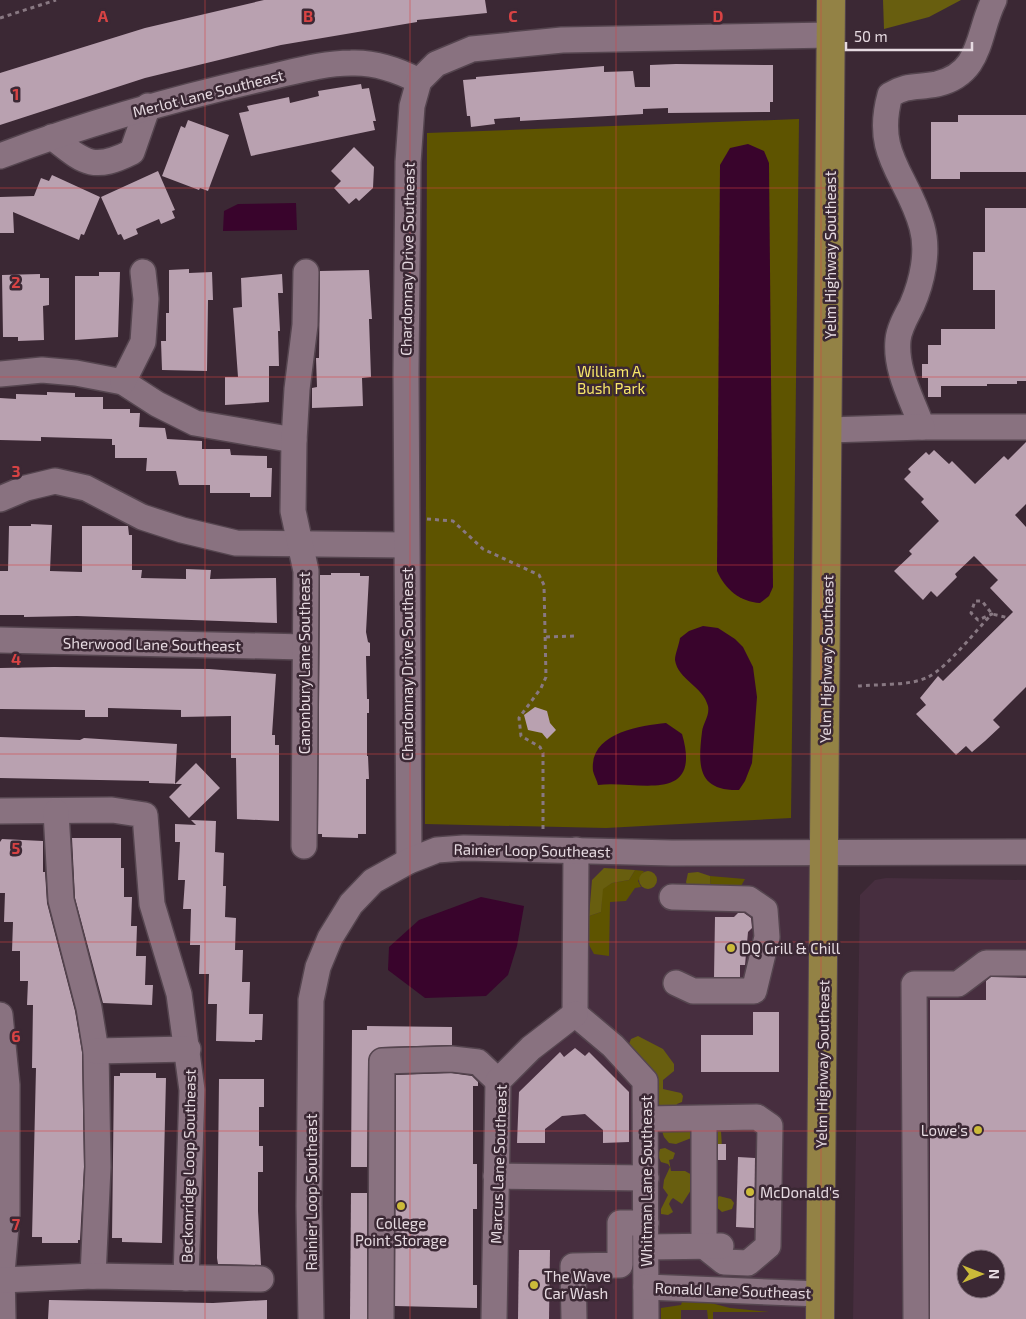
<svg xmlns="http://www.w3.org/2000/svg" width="1026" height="1319" viewBox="0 0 1026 1319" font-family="'Exo 2',sans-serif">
	<rect width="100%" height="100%" fill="#3b2834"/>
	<g fill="#472e3f" fill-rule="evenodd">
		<polygon points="576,850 824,851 820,1319 494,1319 498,1081 575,1014"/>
		<path d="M886 878 1026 880V1319H853L860 895 875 880ZM966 1259H996V1289H966Z"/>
	</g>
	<g fill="#5e5400">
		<polygon points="799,119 791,818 606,828 425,824 427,133"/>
		<polygon points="635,870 644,871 638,881 641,887 635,888 626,901 610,902 609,956 594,954 589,945 589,916 601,912 602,889 612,883 629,880"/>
		<polygon points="710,876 745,879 741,886 744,890 711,895"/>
		<polygon points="682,1302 707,1302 730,1308 769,1312 713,1312 713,1319 708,1319 707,1310 681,1310 681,1319 661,1319 661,1308 681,1305"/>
	</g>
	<g fill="#685e0f">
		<polygon points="883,0 961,0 929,17 884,29"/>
		<polygon points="604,868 635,870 629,880 612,883 603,889 601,912 589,916 592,880"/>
		<circle cx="648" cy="880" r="9"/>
		<polygon points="698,872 710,876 711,895 689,892 686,882 688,873"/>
		<polygon points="638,1036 663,1049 674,1064 674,1071 663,1080 663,1089 681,1093 683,1096 682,1102 677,1104 673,1115 714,1125 721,1131 722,1148 717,1152 705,1152 694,1137 676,1144 669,1143 664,1137 660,1125 659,1103 627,1049 631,1039"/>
		<polygon points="665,1148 675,1153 673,1159 669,1160 671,1171 685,1171 694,1176 691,1190 682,1204 673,1198 671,1200 669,1204 673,1212 668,1215 661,1214 661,1209 668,1195 663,1188 664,1180 670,1167 668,1164 661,1162 658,1156 660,1149"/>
		<polygon points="719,1196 731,1199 734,1203 732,1209 722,1212 713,1204"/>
	</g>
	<g fill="#39042c">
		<path d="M748 144 764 151 769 163 773 587 769 596 760 603C740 602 725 589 717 571L720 165 730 148Z"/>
		<polygon points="296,203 297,230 223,231 224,211 238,204"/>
		<path d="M703 626 718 628 735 639 743 647 753 667 757 697 752 763 745 781 739 790C697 791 698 765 702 732 703 723 710 716 708 706 703 686 678 680 675 660 675 654 679 645 680 638L689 631Z"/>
		<path d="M666 723 682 734C703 806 637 780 598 785 597 780 594 776 593 771 589 733 639 726 666 723Z"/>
		<polygon points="481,897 524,906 517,946 508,975 486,996 425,998 388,970 389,947 419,920"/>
	</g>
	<g fill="#b9a1b0" fill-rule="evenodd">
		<polygon points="264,0 485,0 487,13 417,20 417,22 281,45 145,78 0,125 0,73 145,28"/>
		<polygon points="676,64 773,65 773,102 770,102 770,112 668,113 668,108 643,109 643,114 520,121 520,117 494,119 495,124 471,127 470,116 467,116 463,80 476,79 476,77 604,66 604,72 633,71 635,87 650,87 650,65"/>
		<polygon points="361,84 362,89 369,88 376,121 373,121 375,130 251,156 239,113 249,111 247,106 289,97 290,103 319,96 318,91"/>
		<polygon points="958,115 1026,115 1026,172 960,172 960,179 931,179 931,122 958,122"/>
		<polygon points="188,120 229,135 208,191 200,188 199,190 162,176 181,126 185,128"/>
		<polygon points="354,147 374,167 373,188 359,201 356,198 349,204 334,188 341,181 331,171"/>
		<polygon points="158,171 175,210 172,211 175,218 161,224 159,219 136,229 138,234 124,240 121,234 118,235 101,197"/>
		<polygon points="52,175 100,197 84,235 81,234 79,240 13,212 14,233 0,233 0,197 34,196 41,178 49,181"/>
		<polygon points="985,208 1026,208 1026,381 1017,381 1017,384 987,384 987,386 941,386 941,397 928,397 928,378 922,378 922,364 928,364 928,345 941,345 941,329 995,329 995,290 973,290 973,252 985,252"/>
		<polygon points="189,269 189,273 212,272 213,300 208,300 207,371 162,370 161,341 166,341 166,313 169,313 169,270"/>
		<polygon points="369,270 372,319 369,319 371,377 362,378 363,406 312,408 312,388 317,387 316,358 319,358 320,271"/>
		<polygon points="99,272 120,272 118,337 75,340 75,276 99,276"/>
		<polygon points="40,274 40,278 49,278 49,305 43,306 44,340 18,341 18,337 3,337 2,275"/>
		<polygon points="282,274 283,293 278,293 280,331 278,331 279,366 269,366 269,402 225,405 225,377 238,377 233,308 242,307 241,278"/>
		<polygon points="47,392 75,393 75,397 103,397 103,409 130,409 130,413 140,413 139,427 165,428 167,439 202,441 202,449 230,449 231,455 267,456 267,468 272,468 271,497 250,497 250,493 210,493 210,485 179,485 176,471 146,471 147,458 115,458 115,445 112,445 112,439 41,437 41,441 0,440 0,398 16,399 16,394 47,395"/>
		<polygon points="1026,442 1026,504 1015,515 1026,527 1026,687 993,720 1000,727 985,741 972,752 966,746 956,755 916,714 926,705 920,698 938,676 943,681 1013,612 990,588 998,580 974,556 955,574 957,577 937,597 931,591 923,600 894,571 912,554 909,551 939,521 921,502 924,499 904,479 911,472 908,469 926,452 929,455 934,450 949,464 952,461 975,484 1004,456 1008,460"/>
		<polygon points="31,524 52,525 50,571 82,572 82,526 128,526 129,535 132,535 132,570 142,570 141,578 186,579 186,569 211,570 210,579 276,578 277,623 77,616 24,617 24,615 0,615 0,571 8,571 9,526 31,526"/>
		<polygon points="331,573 360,573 360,576 369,576 366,632 368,642 370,643 370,656 366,656 367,699 369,699 369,713 367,713 367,756 368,756 369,779 366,779 366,834 358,834 358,838 322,837 322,834 318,834 320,575 331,575"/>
		<polygon points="54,667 209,669 276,674 272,735 275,735 275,745 279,745 279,821 237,819 236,758 231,758 231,716 181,717 181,710 108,708 108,717 85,717 85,710 0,709 0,668"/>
		<polygon points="535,707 547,711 550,723 556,730 547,739 542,733 528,730 524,715"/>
		<polygon points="0,737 80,740 84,738 177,744 175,784 196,763 220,788 189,818 169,797 182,784 149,783 149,781 0,778"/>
		<polygon points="191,820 216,821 215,852 224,853 223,886 226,886 225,917 236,918 235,950 243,950 242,982 250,982 249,1014 263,1014 262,1040 255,1040 255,1042 216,1041 217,1004 208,1004 209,974 199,974 200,945 190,945 191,909 183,909 185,880 178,880 180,842 175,842 175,824 196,825"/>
		<polygon points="72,838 121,838 121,868 124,868 124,897 132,897 131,926 137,926 136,956 146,956 145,985 153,985 152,1005 103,1003 75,898"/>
		<polygon points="2,839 43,841 43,872 45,872 47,903 75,1011 82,1052 84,1167 80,1240 78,1240 78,1243 42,1243 42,1237 32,1237 36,1068 32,1068 33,1005 27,1005 28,981 20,981 20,951 12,951 13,922 4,922 5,893 0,893 0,842"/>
		<polygon points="738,913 744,913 751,918 752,928 748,932 745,965 740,965 740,977 714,977 715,917 734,917"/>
		<path d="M991 977 1026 978V1319H930V1000H986V981ZM966 1259H996V1289H966Z"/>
		<polygon points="753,1012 779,1012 779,1072 701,1072 701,1035 753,1035"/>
		<polygon points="367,1026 452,1027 452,1045 382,1047 370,1054 368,1061 367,1167 351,1167 352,1030 367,1030"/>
		<polygon points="575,1048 585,1056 589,1052 629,1092 629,1142 603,1143 603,1130 585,1114 562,1116 545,1129 545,1143 517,1143 519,1092 560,1052 564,1057"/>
		<polygon points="120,1073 156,1073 156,1078 166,1078 162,1243 122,1242 122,1238 112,1238 114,1076 120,1076"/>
		<polygon points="451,1073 472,1076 478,1082 478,1086 473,1086 473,1164 477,1164 477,1209 473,1209 473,1285 477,1285 477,1308 395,1306 396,1075"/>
		<polygon points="219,1079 264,1079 264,1107 259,1107 259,1146 263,1146 263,1172 258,1172 258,1211 261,1265 218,1264 217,1258"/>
		<rect x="718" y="1144" width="8" height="16"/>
		<polygon points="738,1157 755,1158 754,1228 736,1227"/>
		<polygon points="351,1193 367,1193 367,1319 350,1319"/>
		<polygon points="519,1250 550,1250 549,1319 518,1319"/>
		<polygon points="49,1300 213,1303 267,1300 267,1319 48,1319"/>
	</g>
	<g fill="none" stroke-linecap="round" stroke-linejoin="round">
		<g stroke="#55454f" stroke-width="28">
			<g id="minor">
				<path d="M994 0C977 33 983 73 937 84 917 88 908 84 890 95 873 156 908 175 922 227 929 252 922 282 912 305 907 315 899 328 898 340 895 370 912 399 922 427H1026"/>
				<path d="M52 137C84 162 92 172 132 152L148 106"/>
				<path d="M0 156C85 124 172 99 261 79 290 73 321 63 351 63 375 62 398 70 419 81"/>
				<polyline points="0,374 42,370 76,373 123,382 157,404 195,423 294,440"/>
				<polyline points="123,382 143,342 146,299 143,272"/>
				<polyline points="829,430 922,427"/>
				<polyline points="0,499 26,488 55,481 86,488 142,517 182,530 236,543 406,545"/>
				<polyline points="0,640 304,647"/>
				<polyline points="0,811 112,810 145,815 152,904 179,994 192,1090 186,1278"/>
				<polyline points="56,812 61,900 89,1008 96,1051 98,1167 93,1276"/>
				<polyline points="304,846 306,571 293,511 294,440 297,389 305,325 306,272"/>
				<polyline points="409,861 406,374 408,162 412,106 419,81 436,64 472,49 562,40 831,35"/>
				<polyline points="672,897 749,899 765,910 767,937 754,991 693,991 676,983"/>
				<polyline points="575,1014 613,1046 645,1081 646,1319"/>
				<polyline points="575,1014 576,850"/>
				<polyline points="0,1015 7,1085 7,1215 2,1273 3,1319"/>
				<polyline points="96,1051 188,1049"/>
				<polyline points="646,1119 757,1117 770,1126 768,1246 748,1263 724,1262 704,1246 704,1118"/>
				<polyline points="496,1176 646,1178"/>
				<polyline points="647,1247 721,1246"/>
				<polyline points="2,1280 93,1276 261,1279"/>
				<polyline points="646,1287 820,1294"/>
				<polyline points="311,1319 309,1206 311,1000 318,967 330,938 351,904 373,881 409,861 437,850 464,848 672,853 1026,852"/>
				<polyline points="381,1319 382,1061 452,1059 478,1062 498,1081"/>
				<polyline points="494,1319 498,1081 531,1048 575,1014"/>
				<polyline points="574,1319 573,1266 620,1265 620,1223 646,1223"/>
				<polyline points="916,1319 914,984 958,984 986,963 1026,963"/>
			</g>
		</g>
		<g stroke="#55454f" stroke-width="30">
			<polyline id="major" points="820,1319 831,0"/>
		</g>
		<g stroke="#887882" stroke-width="3" stroke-dasharray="4 4" stroke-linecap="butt">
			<polyline points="0,18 56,0"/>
			<polyline points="427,519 453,521 483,549 539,575 544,585 546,677 541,688 519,718 521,736 540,747 543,753 543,830"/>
			<polyline points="546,637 575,636"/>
			<path d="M858 686C877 684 911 686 928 677 947 668 976 630 992 614L978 620 971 613 975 601H982L992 614 1009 618"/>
		</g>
		<use href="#minor" stroke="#897280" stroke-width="25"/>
		<use href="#major" stroke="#938245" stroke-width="28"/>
	</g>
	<path fill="none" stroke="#d84344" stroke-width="1" stroke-opacity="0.55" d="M205 0V1319M410 0V1319M616 0V1319M821 0V1319M0 188H1026M0 377H1026M0 565H1026M0 754H1026M0 942H1026M0 1131H1026"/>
	<g fill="#cbba39" stroke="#3b2834" stroke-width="2">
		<circle cx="731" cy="948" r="5"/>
		<circle cx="978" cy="1130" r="5"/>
		<circle cx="750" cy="1192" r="5"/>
		<circle cx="401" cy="1206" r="5"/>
		<circle cx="534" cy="1285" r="5"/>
	</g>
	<g text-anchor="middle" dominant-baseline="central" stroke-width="5" stroke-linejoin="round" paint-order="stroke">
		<g font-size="15" fill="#e6dae1" stroke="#3b2834">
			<text transform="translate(208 93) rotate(-14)">Merlot Lane Southeast</text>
			<text transform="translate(830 255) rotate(-90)">Yelm Highway Southeast</text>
			<text transform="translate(407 259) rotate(-89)">Chardonnay Drive Southeast</text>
			<text transform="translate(152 644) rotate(1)">Sherwood Lane Southeast</text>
			<text transform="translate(826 659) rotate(-89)">Yelm Highway Southeast</text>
			<text transform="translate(304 663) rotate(-90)">Canonbury Lane Southeast</text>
			<text transform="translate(407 664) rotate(-90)">Chardonnay Drive Southeast</text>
			<text transform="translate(532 850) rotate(1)">Rainier Loop Southeast</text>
			<text transform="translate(822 1064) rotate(-89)">Yelm Highway Southeast</text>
			<text transform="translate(498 1164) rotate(-88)">Marcus Lane Southeast</text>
			<text transform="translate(188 1166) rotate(-89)">Beckonridge Loop Southeast</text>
			<text transform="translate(646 1181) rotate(-90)">Whitman Lane Southeast</text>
			<text transform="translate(311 1192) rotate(-90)">Rainier Loop Southeast</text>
			<text transform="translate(733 1290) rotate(2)">Ronald Lane Southeast</text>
		</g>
		<g font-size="15" fill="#f8e769" stroke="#3b2834">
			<text x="611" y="371">William A.<tspan x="611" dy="17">Bush Park</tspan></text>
		</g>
		<g font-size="15" fill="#e6dae1" stroke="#3b2834" text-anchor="start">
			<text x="741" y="948">DQ Grill &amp; Chill</text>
			<text x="968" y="1130" text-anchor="end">Lowe's</text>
			<text x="760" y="1192">McDonald's</text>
			<text x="401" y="1223" text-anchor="middle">College<tspan x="401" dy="17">Point Storage</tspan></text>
			<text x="544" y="1276">The Wave<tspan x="544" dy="17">Car Wash</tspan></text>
		</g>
	</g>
	<g font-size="16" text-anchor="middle" font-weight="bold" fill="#d84344" stroke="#3b2834" stroke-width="5" stroke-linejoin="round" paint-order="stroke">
		<text x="103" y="22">A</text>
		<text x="308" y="22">B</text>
		<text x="513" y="22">C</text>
		<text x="718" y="22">D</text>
		<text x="16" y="100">1</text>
		<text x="16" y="288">2</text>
		<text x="16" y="477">3</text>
		<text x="16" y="665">4</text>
		<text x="16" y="854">5</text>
		<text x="16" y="1042">6</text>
		<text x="16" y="1230">7</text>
	</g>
	<g transform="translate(981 1274) rotate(90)"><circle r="24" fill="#3b2834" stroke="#7f6f79"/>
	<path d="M0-4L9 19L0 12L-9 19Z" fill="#cbba39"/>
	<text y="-8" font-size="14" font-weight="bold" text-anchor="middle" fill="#e6dae1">N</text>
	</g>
	<path d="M846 42v8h126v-8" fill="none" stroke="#e6dae1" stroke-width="2.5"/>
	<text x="854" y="42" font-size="15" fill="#e6dae1" stroke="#3b2834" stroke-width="4" paint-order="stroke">50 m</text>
</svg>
